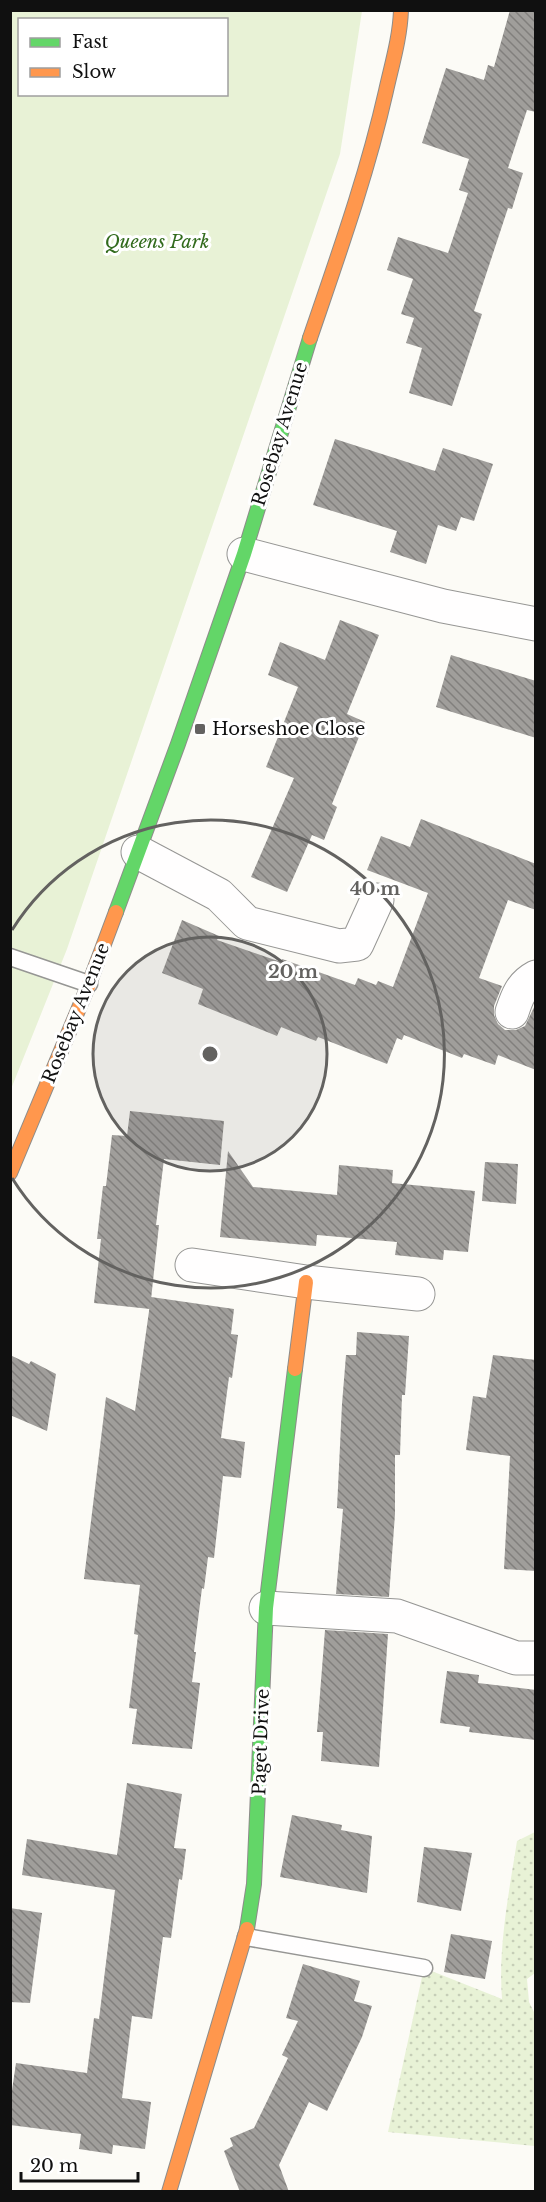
<svg xmlns="http://www.w3.org/2000/svg" width="546" height="2202" viewBox="0 0 546 2202" font-family="'Libre Baskerville',serif">
	<defs>
		<pattern id="grass-dots" width="8" height="8" patternUnits="userSpaceOnUse" patternTransform="scale(1.5)"><rect width="8" height="8" fill="#e8f2d6"/><path d="M2 2h.1M6 6h.1" fill="none" stroke="#c6ceb7" stroke-width="1.8" stroke-linecap="round"/></pattern>
		<pattern id="building-back-hatch" width="6" height="6" patternUnits="userSpaceOnUse" patternTransform="scale(1.5)"><rect width="6" height="6" fill="#a09e9b"/><path d="M-1 5l2 2M0 0l6 6M5-1l2 2" fill="none" stroke="#817f7d"/></pattern>
	</defs>
	<rect width="100%" height="100%" fill="#fcfbf6"/>
	<path fill="url(#grass-dots)" d="M535 1832V1973L527 1979 529 2002 536 2016 535 2146 388 2132 424 1968 502 1999C498 1947 509 1892 517 1841Z"/>
	<path fill="#e8f2d6" fill-rule="evenodd" d="M11 11H362L340 154 67 949 11 1089ZM20 20H226V94H20Z"/>
	<g fill="url(#building-back-hatch)">
		<polygon points="510,10 536,10 536,112 527,110 508,168 523,173 512,209 508,208 474,311 482,314 452,406 409,393 422,348 406,343 414,318 401,314 413,279 387,270 398,237 448,253 468,193 459,190 469,159 422,143 446,68 484,80 488,65 494,67"/>
		<polygon points="335,439 435,471 443,448 493,464 474,521 461,517 456,531 438,525 426,564 390,552 397,531 313,505"/>
		<polygon points="340,620 379,635 347,714 365,722 332,804 337,807 324,840 312,835 287,892 251,877 294,778 266,767 298,687 268,675 280,642 325,660"/>
		<polygon points="451,655 536,681 536,738 436,707"/>
		<polygon points="421,819 536,864 536,910 508,900 479,978 502,986 494,1006 494,1015 498,1024 505,1030 516,1030 525,1026 536,1003 536,1070 498,1055 495,1065 464,1054 462,1058 404,1035 402,1040 397,1038 387,1064 318,1037 316,1041 281,1027 277,1036 198,1004 203,989 162,973 182,920 219,936 217,940 281,962 282,959 355,985 358,978 376,985 378,981 393,987 428,893 367,870 381,836 410,847"/>
		<polygon points="130,1111 224,1121 220,1165 164,1159 156,1225 159,1225 150,1309 94,1303 101,1239 97,1239 103,1186 106,1186 112,1135 127,1136"/>
		<polygon points="228,1151 253,1187 337,1195 339,1165 393,1170 392,1183 475,1191 468,1252 444,1250 443,1260 395,1255 397,1242 317,1235 316,1246 220,1237"/>
		<polygon points="485,1162 518,1164 516,1204 482,1201"/>
		<polygon points="151,1297 234,1309 231,1334 238,1335 232,1378 229,1377 221,1438 245,1442 241,1478 223,1476 214,1558 208,1557 204,1589 202,1588 194,1652 196,1652 192,1682 200,1683 192,1749 132,1744 137,1709 129,1708 138,1635 134,1634 140,1585 84,1579 106,1397 135,1411"/>
		<polygon points="357,1332 409,1336 405,1395 402,1395 400,1455 395,1455 395,1514 389,1597 336,1594 343,1509 337,1508 342,1404 346,1355 356,1355"/>
		<polygon points="10,1355 29,1364 31,1361 56,1374 47,1431 10,1415"/>
		<polygon points="493,1355 536,1360 536,1571 504,1569 510,1456 517,1457 466,1450 473,1396 486,1398"/>
		<polygon points="325,1630 388,1634 379,1767 321,1761 323,1732 317,1732"/>
		<polygon points="447,1671 479,1675 478,1683 536,1690 536,1740 469,1732 470,1727 440,1723"/>
		<polygon points="127,1783 182,1794 174,1848 186,1849 182,1880 179,1879 171,1938 163,1937 152,2019 132,2016 122,2098 151,2102 145,2149 113,2145 112,2154 79,2149 81,2134 10,2125 10,2104 16,2063 87,2073 94,2018 99,2019 115,1890 22,1875 27,1839 117,1855"/>
		<polygon points="292,1815 342,1825 341,1830 372,1836 367,1893 280,1877"/>
		<polygon points="424,1847 472,1853 461,1911 417,1902"/>
		<polygon points="10,1908 42,1913 30,2003 10,2002"/>
		<polygon points="451,1934 492,1941 485,1979 444,1972"/>
		<polygon points="303,1964 360,1981 354,2001 372,2006 362,2037 327,2111 309,2102 279,2165 289,2192 240,2192 224,2151 233,2146 230,2138 254,2128 288,2058 282,2055 298,2021 286,2018"/>
	</g>
	<g fill="none" stroke-linecap="round" stroke-linejoin="round">
		<g stroke="#969694" stroke-width="19">
			<g id="lane">
				<polyline points="10,957 89,984"/>
				<polyline points="246,1937 424,1968"/>
			</g>
		</g>
		<g stroke="#969694" stroke-width="35">
			<g id="street">
				<polyline points="244,554 443,606 536,624"/>
				<polyline points="138,852 219,895 247,923 339,946 357,944 377,900"/>
				<path d="M512 1012C517 997 521 985 536 977"/>
				<polyline points="192,1265 306,1282 418,1294"/>
				<polyline points="266,1608 397,1616 516,1658 536,1658"/>
			</g>
		</g>
		<g stroke="#8d8c8a" stroke-width="16">
			<g id="fast">
				<polyline points="116,912 178,744 244,554 310,338"/>
				<polyline points="247,1929 254,1884 266,1608 295,1369"/>
			</g>
		</g>
		<g stroke="#8d8c8a" stroke-width="16">
			<g id="slow">
				<path d="M310 338C338 256 367 175 386 91 392 64 400 38 401 10"/>
				<polyline points="10,1173 89,984 116,912"/>
				<polyline points="295,1369 306,1282"/>
				<polyline points="169,2192 247,1929"/>
			</g>
		</g>
		<use href="#lane" stroke="#fffefe" stroke-width="16"/>
		<use href="#street" stroke="#fffefe" stroke-width="33"/>
		<use href="#fast" stroke="#63d668" stroke-width="14"/>
		<use href="#slow" stroke="#ff974d" stroke-width="14"/>
	</g>
	<circle cx="210" cy="1054" r="117" fill="#636260" fill-opacity=".12"/>
	<g fill="none" stroke="#636260" stroke-width="3">
		<circle cx="210" cy="1054" r="117"/>
		<path d="M12 930A234 234 0 1 1 12 1178"/>
	</g>
	<rect fill="#636260" stroke="#fff" stroke-width="2" x="194" y="723" width="12" height="12" rx="3"/>
	<g text-anchor="middle" dominant-baseline="central" stroke-width="6" stroke-linejoin="round" paint-order="stroke">
		<g font-size="18" font-style="italic" fill="#326b1d" stroke="#fff">
			<text x="157" y="242">Queens Park</text>
		</g>
		<g font-size="18" fill="#101010" stroke="#fff">
			<text transform="translate(280 434) rotate(-73)">Rosebay Avenue</text>
			<text transform="translate(76 1013) rotate(-68)">Rosebay Avenue</text>
			<text transform="translate(261 1742) rotate(-88)">Paget Drive</text>
		</g>
		<g font-size="18" fill="#101010" stroke="#fff" text-anchor="start">
			<text x="212" y="729">Horseshoe Close</text>
		</g>
	</g>
	<circle cx="210" cy="1054" r="9" fill="#636260" stroke="#fff" stroke-width="3"/>
	<g font-size="18" text-anchor="middle" font-weight="bold" fill="#636260" stroke="#fff" stroke-width="6" stroke-linejoin="round" paint-order="stroke">
		<text x="375" y="895">40 m</text>
		<text x="293" y="978">20 m</text>
	</g>
	<rect width="546" height="2202" fill="none" stroke="#101010" stroke-width="24"/>
	<rect x="18" y="18" width="210" height="78" fill="#ffffff" stroke="#9f9f9f" stroke-width="1.5"/>
	<rect x="30" y="38" width="30" height="9" fill="#63d668" stroke="#9f9f9f" stroke-width="1.5"/>
	<text x="72" y="48" font-size="18" fill="#101010">Fast</text>
	<rect x="30" y="68" width="30" height="9" fill="#ff974d" stroke="#9f9f9f" stroke-width="1.5"/>
	<text x="72" y="78" font-size="18" fill="#101010">Slow</text>
	<path d="M21 2172v9h117v-9" fill="none" stroke="#101010" stroke-width="3"/>
	<text x="30" y="2172" font-size="18" fill="#101010" stroke="#ffffff" stroke-width="4.5" paint-order="stroke">20 m</text>
</svg>
